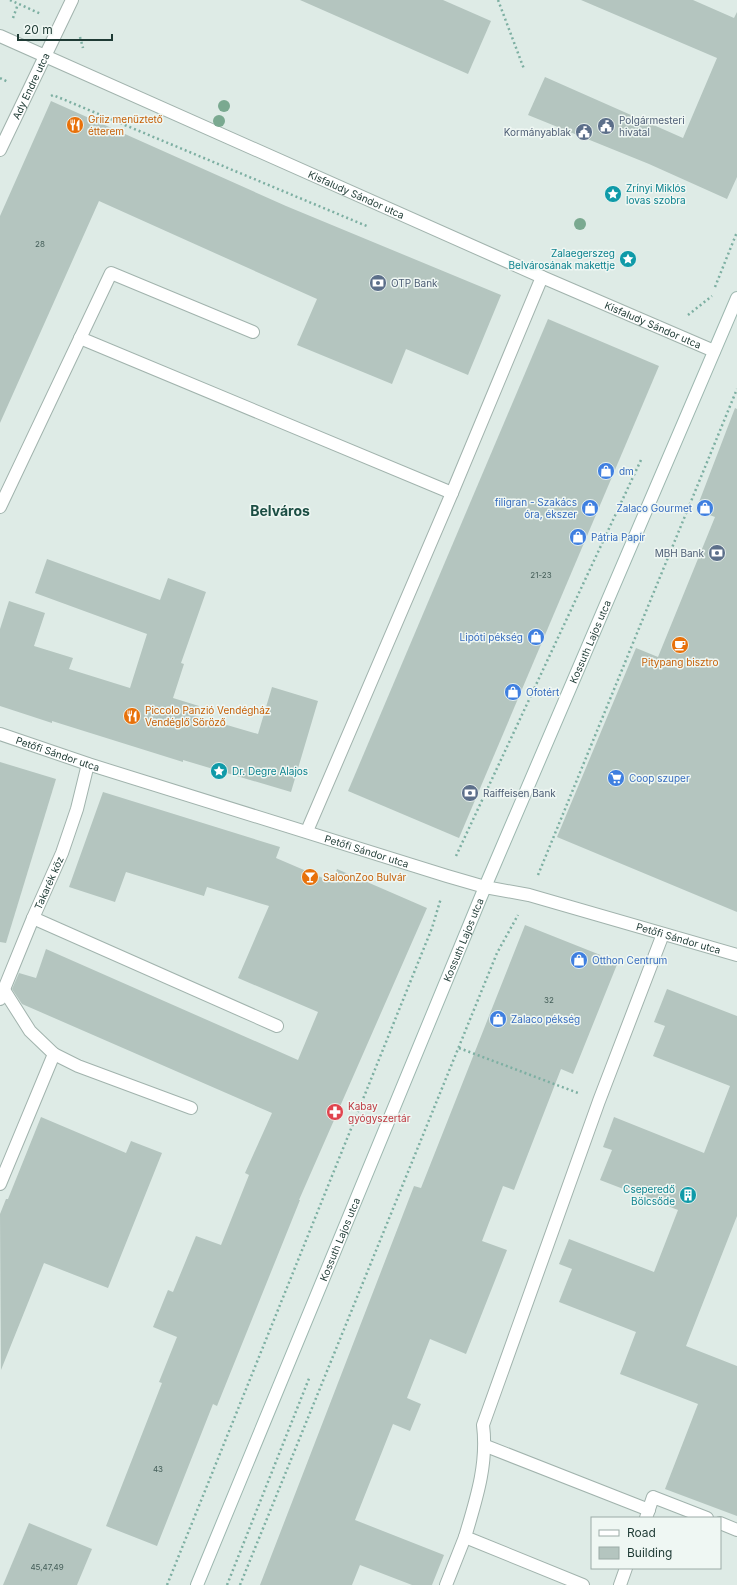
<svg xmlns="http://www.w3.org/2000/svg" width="737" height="1585" viewBox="0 0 737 1585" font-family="Inter,sans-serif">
	<rect width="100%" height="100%" fill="#deebe6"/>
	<g fill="#b4c5bf">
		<polygon points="300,0 443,0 491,21 468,74"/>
		<polygon points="581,0 693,0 734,18 737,12 737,177 727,199 649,164 528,115 545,77 683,138 717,58"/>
		<polygon points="51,101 286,206 501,295 468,375 406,349 392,384 297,345 317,299 99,201 0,423 0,216"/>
		<polygon points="548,319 659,366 459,838 348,791"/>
		<polygon points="735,408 737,409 737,912 557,837 636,648 658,657 715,517 696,510"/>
		<polygon points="47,559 160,600 168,578 206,592 181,663 184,664 173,698 199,706 196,716 258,734 272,687 318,701 291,792 183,760 183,762 52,721 52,723 0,706 0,629 9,601 45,613 34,646 73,658 69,669 130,688 147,634 35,593"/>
		<polygon points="0,762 56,779 6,943 0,942"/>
		<polygon points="103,792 280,847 276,858 332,882 337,869 427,908 299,1200 300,1200 217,1406 213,1404 157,1546 106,1526 162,1383 159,1382 177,1337 153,1327 168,1290 173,1292 196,1236 221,1245 249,1175 245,1173 272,1113 22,1004 12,989 19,973 36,978 46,949 298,1060 318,1012 238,978 269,906 207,887 204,896 126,872 115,902 69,887"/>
		<polygon points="525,925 618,962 573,1074 561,1069 514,1190 503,1186 482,1241 507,1250 466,1354 430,1339 407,1398 421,1404 410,1431 393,1424 355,1520 444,1555 432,1585 412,1585 360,1565 352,1585 260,1585 414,1186 421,1188"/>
		<polygon points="667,989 737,1016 737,1216 686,1346 737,1366 737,1516 665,1489 698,1404 620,1374 636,1332 559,1302 572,1269 559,1264 569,1239 654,1272 678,1210 600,1180 612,1150 603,1147 614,1117 704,1153 730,1086 653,1056 665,1026 654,1022"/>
		<polygon points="41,1117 126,1153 131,1141 162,1153 108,1288 44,1263 1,1370 0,1214 6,1199 8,1199"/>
		<polygon points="29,1523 92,1549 77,1585 3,1585"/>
	</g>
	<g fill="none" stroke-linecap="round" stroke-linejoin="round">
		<g stroke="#a1b3ad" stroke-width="14">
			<g id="lane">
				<polyline points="80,338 452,493"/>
				<polyline points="0,507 111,273 253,332"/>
				<polyline points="307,831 452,493 542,277"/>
				<polyline points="33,918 277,1026"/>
				<polyline points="4,990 30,1031 54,1054 78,1066 191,1108"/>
				<polyline points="486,1446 649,1510"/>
				<polyline points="646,1518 653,1497 707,1518"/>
				<polyline points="720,1523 737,1530"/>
				<polyline points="446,1585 465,1537"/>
				<path d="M583 1585 465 1537C476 1500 488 1464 483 1425L599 1101 663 934"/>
				<polyline points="620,1585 626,1568"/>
			</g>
		</g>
		<g stroke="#a1b3ad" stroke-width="14">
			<g id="street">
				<path id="s1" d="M0 36 542 277 714 351"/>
				<path id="s2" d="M0 150 72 0"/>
				<path id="s3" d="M0 734 88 764 447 876 485 887 529 895 737 955"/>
				<path id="s4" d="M0 999 33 918 62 853 77 809 88 764"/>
				<polyline points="0,1184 54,1054"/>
			</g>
		</g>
		<g stroke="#9db7af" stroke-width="14">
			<g id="secondary">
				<path id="s5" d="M197 1585 485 887 737 298"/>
			</g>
		</g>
		<g stroke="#7dafa2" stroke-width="2.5" stroke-dasharray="2 3" stroke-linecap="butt">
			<polyline points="10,0 41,14"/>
			<polyline points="498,0 524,69"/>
			<polyline points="13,18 18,4"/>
			<polyline points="80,37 83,48"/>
			<polyline points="0,78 8,82"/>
			<polyline points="51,96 53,95 369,227"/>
			<polyline points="715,287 737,232"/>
			<polyline points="688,315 712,296"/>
			<polyline points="456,856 641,460"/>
			<polyline points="538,875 737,389"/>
			<polyline points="459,1048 578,1093"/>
			<polyline points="167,1585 432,928 441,898"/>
			<polyline points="227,1585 310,1376"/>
			<polyline points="240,1585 497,953 518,915"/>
		</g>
		<use href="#lane" stroke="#fff" stroke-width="12"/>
		<use href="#street" stroke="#fff" stroke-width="12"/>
		<use href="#secondary" stroke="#fff" stroke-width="12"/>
	</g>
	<g fill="#7aa990">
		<circle cx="224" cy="106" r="6"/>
		<circle cx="219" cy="121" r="6"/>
		<circle cx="580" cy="224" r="6"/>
	</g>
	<defs>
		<g id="restaurant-disc" transform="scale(0.9)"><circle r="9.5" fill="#e8710a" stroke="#eff7f3"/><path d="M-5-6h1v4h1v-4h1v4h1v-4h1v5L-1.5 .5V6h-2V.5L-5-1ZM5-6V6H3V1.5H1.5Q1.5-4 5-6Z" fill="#fff"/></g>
		<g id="civic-disc" transform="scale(0.9)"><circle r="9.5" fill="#5c6f8a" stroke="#eff7f3"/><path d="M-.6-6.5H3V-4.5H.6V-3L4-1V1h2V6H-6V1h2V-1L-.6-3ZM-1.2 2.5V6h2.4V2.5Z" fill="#fff"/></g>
		<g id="sight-disc" transform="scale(0.9)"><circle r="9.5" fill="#0f9aa8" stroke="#eff7f3"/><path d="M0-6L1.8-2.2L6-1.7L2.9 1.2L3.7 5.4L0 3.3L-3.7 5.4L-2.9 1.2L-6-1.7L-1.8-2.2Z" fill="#fff"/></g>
		<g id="bank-disc" transform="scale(0.9)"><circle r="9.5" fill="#5c6f8a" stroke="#eff7f3"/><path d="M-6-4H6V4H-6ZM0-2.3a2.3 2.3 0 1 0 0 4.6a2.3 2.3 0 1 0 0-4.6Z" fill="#fff"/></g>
		<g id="shop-disc" transform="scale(0.9)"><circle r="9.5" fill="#3f7fe0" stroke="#eff7f3"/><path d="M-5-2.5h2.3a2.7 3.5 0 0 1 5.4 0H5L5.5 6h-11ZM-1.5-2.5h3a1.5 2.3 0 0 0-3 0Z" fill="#fff"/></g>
		<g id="cafe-disc" transform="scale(0.9)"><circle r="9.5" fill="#e8710a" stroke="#eff7f3"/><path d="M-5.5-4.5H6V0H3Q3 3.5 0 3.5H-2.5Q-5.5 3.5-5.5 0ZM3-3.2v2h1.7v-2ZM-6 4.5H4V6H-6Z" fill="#fff"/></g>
		<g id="supermarket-disc" transform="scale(0.9)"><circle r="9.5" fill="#3f7fe0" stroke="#eff7f3"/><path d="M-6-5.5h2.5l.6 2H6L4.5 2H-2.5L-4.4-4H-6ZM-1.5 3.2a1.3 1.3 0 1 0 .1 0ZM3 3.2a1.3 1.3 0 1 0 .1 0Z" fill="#fff"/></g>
		<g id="bar-disc" transform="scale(0.9)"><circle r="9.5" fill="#e8710a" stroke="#eff7f3"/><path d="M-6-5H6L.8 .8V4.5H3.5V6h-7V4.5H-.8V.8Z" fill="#fff"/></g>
		<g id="pharmacy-disc" transform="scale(0.9)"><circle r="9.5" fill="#e0444e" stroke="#eff7f3"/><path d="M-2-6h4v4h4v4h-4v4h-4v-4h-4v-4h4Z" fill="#fff"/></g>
		<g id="building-disc" transform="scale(0.9)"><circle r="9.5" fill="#0f9aa8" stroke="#eff7f3"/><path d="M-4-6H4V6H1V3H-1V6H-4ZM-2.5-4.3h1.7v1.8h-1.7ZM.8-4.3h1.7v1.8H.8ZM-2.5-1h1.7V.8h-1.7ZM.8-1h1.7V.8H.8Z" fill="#fff"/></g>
	</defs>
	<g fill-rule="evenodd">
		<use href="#restaurant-disc" x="75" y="125"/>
		<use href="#civic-disc" x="606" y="126"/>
		<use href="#civic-disc" x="584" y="132"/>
		<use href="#sight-disc" x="613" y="194"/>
		<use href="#sight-disc" x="628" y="259"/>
		<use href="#bank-disc" x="378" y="283"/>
		<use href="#shop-disc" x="606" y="471"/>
		<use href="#shop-disc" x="590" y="508"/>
		<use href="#shop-disc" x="705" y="508"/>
		<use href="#shop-disc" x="578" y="537"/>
		<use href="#bank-disc" x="717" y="553"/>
		<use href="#shop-disc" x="536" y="637"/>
		<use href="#cafe-disc" x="680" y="645"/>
		<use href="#shop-disc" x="513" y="692"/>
		<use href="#restaurant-disc" x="132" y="716"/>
		<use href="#sight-disc" x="219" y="771"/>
		<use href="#supermarket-disc" x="616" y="778"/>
		<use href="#bank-disc" x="470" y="793"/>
		<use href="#bar-disc" x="310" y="877"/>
		<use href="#shop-disc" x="579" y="960"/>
		<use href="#shop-disc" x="498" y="1019"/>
		<use href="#pharmacy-disc" x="335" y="1112"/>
		<use href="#building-disc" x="688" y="1195"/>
	</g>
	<g text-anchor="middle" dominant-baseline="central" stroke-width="3" stroke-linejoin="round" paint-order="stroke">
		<g font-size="8" fill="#445e58">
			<text x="40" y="244">28</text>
			<text x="541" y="575">21-23</text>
			<text x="549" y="1000">32</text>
			<text x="158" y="1469">43</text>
			<text x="47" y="1567">45,47,49</text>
		</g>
		<g font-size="10" fill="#1f3b35" stroke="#eff7f3">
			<text stroke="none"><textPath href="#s2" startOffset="71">Ady Endre utca</textPath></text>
			<text stroke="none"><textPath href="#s1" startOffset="390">Kisfaludy Sándor utca</textPath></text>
			<text stroke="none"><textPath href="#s1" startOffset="714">Kisfaludy Sándor utca</textPath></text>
			<text stroke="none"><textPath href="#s5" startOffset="1022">Kossuth Lajos utca</textPath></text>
			<text stroke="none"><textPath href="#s3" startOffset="61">Petőfi Sándor utca</textPath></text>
			<text stroke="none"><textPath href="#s3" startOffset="385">Petőfi Sándor utca</textPath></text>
			<text stroke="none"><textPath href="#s4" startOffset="126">Takarék köz</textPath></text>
			<text stroke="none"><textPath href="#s3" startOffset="709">Petőfi Sándor utca</textPath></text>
			<text stroke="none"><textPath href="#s5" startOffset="698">Kossuth Lajos utca</textPath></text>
			<text stroke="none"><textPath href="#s5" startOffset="374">Kossuth Lajos utca</textPath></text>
		</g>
		<g font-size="10" fill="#c56008" stroke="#eff7f3" text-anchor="start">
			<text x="88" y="119">Griiz menüztető<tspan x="88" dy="12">étterem</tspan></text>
			<text x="680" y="662" text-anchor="middle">Pitypang bisztro</text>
			<text x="145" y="710">Piccolo Panzió Vendégház<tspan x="145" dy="12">Vendéglő Söröző</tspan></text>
			<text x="323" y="877">SaloonZoo Bulvár</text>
		</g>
		<g font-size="10" fill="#4e5e75" stroke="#eff7f3" text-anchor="start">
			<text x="619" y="120">Polgármesteri<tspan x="619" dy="12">hivatal</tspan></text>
			<text x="571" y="132" text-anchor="end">Kormányablak</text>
			<text x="391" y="283">OTP Bank</text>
			<text x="704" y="553" text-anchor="end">MBH Bank</text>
			<text x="483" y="793">Raiffeisen Bank</text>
		</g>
		<g font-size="10" fill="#0d838f" stroke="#eff7f3" text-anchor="start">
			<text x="626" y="188">Zrínyi Miklós<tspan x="626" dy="12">lovas szobra</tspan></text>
			<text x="615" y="253" text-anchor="end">Zalaegerszeg<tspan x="615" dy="12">Belvárosának makettje</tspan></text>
			<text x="232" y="771">Dr. Degre Alajos</text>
			<text x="675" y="1189" text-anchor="end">Cseperedő<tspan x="675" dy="12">Bölcsőde</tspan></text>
		</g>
		<g font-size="10" fill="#366cbe" stroke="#eff7f3" text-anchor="start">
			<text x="619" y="471">dm</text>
			<text x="577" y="502" text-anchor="end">filigran - Szakács<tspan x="577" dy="12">óra, ékszer</tspan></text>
			<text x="692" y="508" text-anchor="end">Zalaco Gourmet</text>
			<text x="591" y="537">Pátria Papír</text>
			<text x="523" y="637" text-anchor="end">Lipóti pékség</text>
			<text x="526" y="692">Ofotért</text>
			<text x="629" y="778">Coop szuper</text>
			<text x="592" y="960">Otthon Centrum</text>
			<text x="511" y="1019">Zalaco pékség</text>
		</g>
		<g font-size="10" fill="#be3a42" stroke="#eff7f3" text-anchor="start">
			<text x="348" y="1106">Kabay<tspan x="348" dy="12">gyógyszertár</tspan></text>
		</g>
		<g font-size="14" font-weight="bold" fill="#1b4d43" stroke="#eff7f3">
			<text x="280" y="510">Belváros</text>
		</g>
	</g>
	<rect x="591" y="1517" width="130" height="52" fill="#eff7f3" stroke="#9caca7"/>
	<rect x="599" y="1530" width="20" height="6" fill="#ffffff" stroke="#9caca7"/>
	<text x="627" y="1537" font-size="12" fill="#1f3b35">Road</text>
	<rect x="599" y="1547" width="20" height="12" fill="#b4c5bf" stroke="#9caca7"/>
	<text x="627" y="1557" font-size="12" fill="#1f3b35">Building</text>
	<path d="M18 34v6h94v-6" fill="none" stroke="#1f3b35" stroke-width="2"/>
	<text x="24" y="34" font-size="12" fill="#1f3b35" stroke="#eff7f3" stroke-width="3" paint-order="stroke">20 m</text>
</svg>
